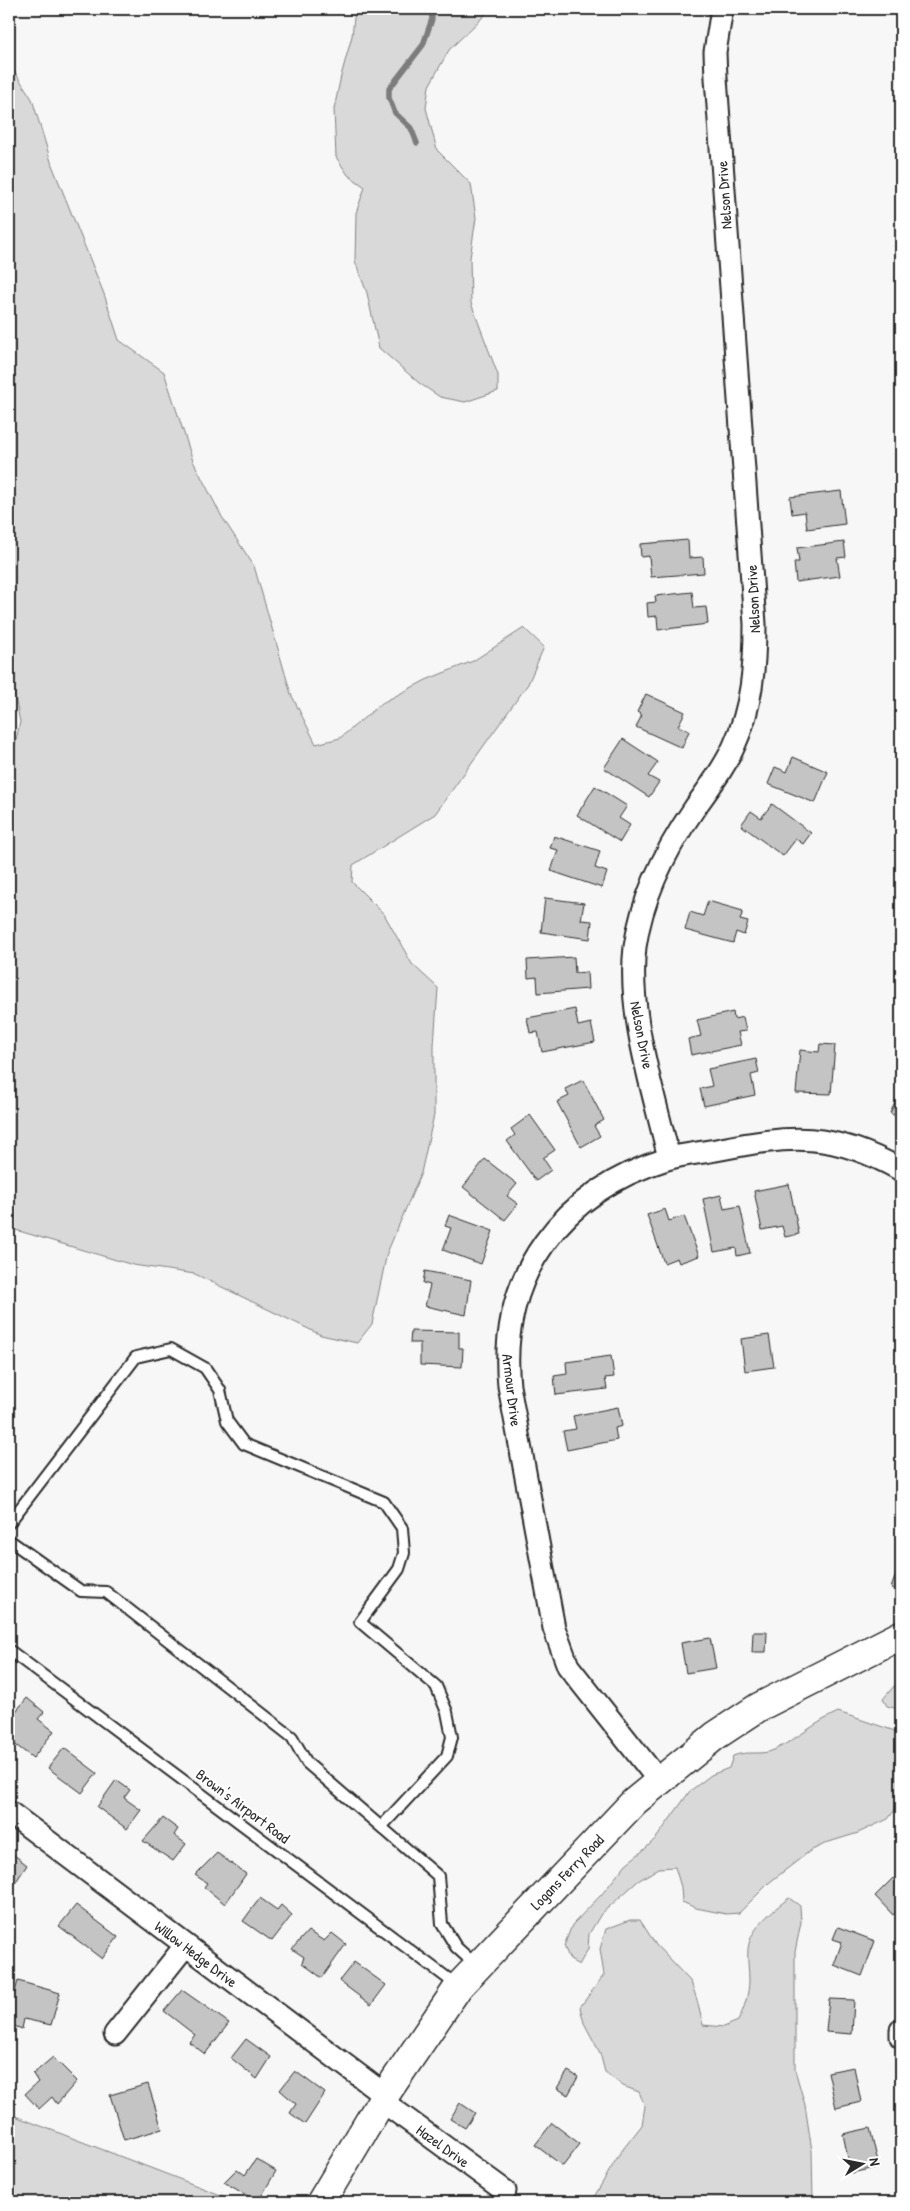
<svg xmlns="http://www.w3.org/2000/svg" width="910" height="2211" viewBox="0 0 910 2211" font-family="'Patrick Hand',sans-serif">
	<rect width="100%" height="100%" fill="#f7f7f7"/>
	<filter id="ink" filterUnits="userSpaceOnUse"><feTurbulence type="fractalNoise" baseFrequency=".02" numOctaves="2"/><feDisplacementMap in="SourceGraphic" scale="10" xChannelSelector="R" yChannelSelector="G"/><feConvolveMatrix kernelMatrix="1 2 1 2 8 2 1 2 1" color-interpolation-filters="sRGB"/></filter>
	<g filter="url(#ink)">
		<g fill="#d9d9d9" stroke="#828282">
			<polygon points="355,9 489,9 485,15 449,50 429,86 426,108 437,150 471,184 476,218 470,258 471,303 498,375 498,391 465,402 440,397 419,383 379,348 367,293 355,261 356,213 365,187 348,175 336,157 334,109 341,76 352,36"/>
			<polygon points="9,63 32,99 52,165 104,294 119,340 164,372 193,461 222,517 254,566 291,694 316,744 340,738 382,703 426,680 473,661 524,628 544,647 528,684 435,814 353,865 352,882 384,914 412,964 438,988 434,1045 434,1115 421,1173 387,1253 372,1324 357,1343 321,1335 195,1274 133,1265 9,1228 9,772 20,722 9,668"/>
			<polygon points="901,1678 901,1710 887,1706 883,1699"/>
			<path d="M838 1712 901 1733V1802L888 1819 858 1833 829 1842 810 1851 770 1882 739 1913 726 1914 696 1908 682 1902 681 1887 675 1867 659 1868 638 1881 601 1914 589 1934 588 1949 579 1965 570 1960 564 1946 572 1925 602 1894 626 1864 645 1849 657 1837 690 1791 711 1775 729 1768 733 1756C747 1750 761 1756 774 1750 797 1739 816 1722 838 1712Z"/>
			<path d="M789 1898 800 1906 801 1922 795 1952V2070L805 2105 812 2151 813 2202H591L620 2153 642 2125 645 2106 639 2092 623 2086 605 2072 600 2053 584 2023 580 2007 604 1975 600 1949 606 1929 630 1920H640L656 1945 691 1982 697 2000 703 2025 724 2027 738 2021C744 2009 749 1994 749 1980 749 1970 747 1959 748 1949 750 1928 773 1910 789 1898Z"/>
			<polygon points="9,2108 15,2116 239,2202 9,2202"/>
		</g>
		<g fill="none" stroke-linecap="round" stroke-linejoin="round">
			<polyline stroke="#7b7b7b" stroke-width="5.5" points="417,143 411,128 395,113 389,98 389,89 423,45 432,19 431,9"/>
		</g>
		<g fill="#c4c4c4" stroke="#2b2b2b">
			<polygon points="841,491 845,524 807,529 805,512 792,514 790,497"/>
			<polygon points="688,540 689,558 703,557 704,573 651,577 649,556 641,557 640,544"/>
			<polygon points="844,542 846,557 837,558 840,576 796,582 794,562 799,562 797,548"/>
			<polygon points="692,592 694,608 706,607 708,624 658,630 657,616 648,617 647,603 656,602 655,596"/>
			<polygon points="646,694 685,712 678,726 689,731 682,748 636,727 642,715 637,712"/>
			<polygon points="623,739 658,762 648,776 659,782 649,797 604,768"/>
			<polygon points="793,757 828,772 815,803 768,784 775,767 787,772"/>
			<polygon points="595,786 627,806 619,818 630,825 620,842 577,815"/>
			<polygon points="772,804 811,833 803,844 796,839 783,856 741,825 751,811 761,818"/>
			<polygon points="554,836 600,851 595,868 607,872 602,888 551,871 558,850 550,848"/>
			<polygon points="545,898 584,903 581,920 592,921 590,939 541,932"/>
			<polygon points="708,901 743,911 740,920 748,922 744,935 736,932 733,943 685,930 690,912 703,916"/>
			<polygon points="574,957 575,973 587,972 588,989 538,993 537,977 528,978 527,960"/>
			<polygon points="575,1009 578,1026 591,1023 595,1042 542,1052 538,1032 530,1033 527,1018"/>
			<polygon points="733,1012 734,1019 743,1017 746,1031 738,1032 741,1045 691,1055 688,1039 701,1036 697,1020"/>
			<polygon points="820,1044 835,1045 831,1094 796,1093 800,1050 819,1052"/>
			<polygon points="756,1059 759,1073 751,1075 755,1095 704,1106 700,1089 712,1086 708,1069"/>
			<polygon points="583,1080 604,1120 594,1126 600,1136 581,1147 557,1102 569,1096 565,1089"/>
			<polygon points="901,1091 901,1119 890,1113"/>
			<polygon points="530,1115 555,1150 543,1158 551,1170 536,1181 507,1141 515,1135 511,1129"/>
			<polygon points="485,1159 517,1184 507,1196 518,1204 505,1220 463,1187"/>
			<polygon points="789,1184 799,1234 785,1237 782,1226 762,1230 754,1191"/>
			<polygon points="721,1195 724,1209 740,1206 750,1253 737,1256 736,1248 714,1252 703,1199"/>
			<polygon points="665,1209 669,1221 684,1216 699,1256 679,1263 677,1258 664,1263 647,1215"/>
			<polygon points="449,1215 493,1231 481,1264 443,1250 451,1228 445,1226"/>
			<polygon points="425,1271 471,1280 466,1315 425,1306 430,1285 423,1283"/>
			<polygon points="411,1331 459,1332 459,1348 463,1348 462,1367 420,1365 420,1343 410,1343"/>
			<polygon points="769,1335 774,1367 745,1371 741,1339"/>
			<polygon points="611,1356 614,1377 605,1378 607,1389 556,1395 554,1376 567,1374 566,1362"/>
			<polygon points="618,1407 622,1426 615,1428 617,1440 567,1450 563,1431 576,1429 573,1416"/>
			<polygon points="901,1561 901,1592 891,1588"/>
			<polygon points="753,1632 767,1632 766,1652 752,1652"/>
			<polygon points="710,1638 716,1668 686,1673 681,1643"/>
			<polygon points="27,1698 44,1712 38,1719 54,1731 33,1758 9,1740 9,1727 15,1720 12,1716"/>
			<polygon points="64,1748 97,1773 82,1793 48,1768"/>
			<polygon points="116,1780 130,1790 124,1798 141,1810 127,1829 97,1807"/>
			<polygon points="163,1818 178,1829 174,1835 186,1844 173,1861 143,1841"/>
			<polygon points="9,1851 27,1865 15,1883 9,1878"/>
			<polygon points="217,1853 246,1874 225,1904 204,1887 207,1883 195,1875"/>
			<polygon points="893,1878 901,1887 901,1907 893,1915 875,1896"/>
			<polygon points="260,1898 277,1910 281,1905 292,1915 272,1941 243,1921"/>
			<polygon points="76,1905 118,1937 102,1959 59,1926"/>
			<polygon points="838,1927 875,1941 862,1976 834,1965 842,1942 833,1939"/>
			<polygon points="308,1931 324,1941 332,1933 346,1944 322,1978 302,1963 304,1957 292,1949"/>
			<polygon points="354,1962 386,1985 371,2005 339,1981"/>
			<polygon points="18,1981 60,1993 51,2025 24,2019 22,2029 9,2024 9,2013"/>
			<polygon points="182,1990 229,2023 205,2054 189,2042 195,2035 164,2011"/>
			<polygon points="829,1999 854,2000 852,2034 826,2032"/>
			<polygon points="246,2039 271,2057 257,2079 231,2058"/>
			<polygon points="53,2057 77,2081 57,2104 52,2097 39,2109 25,2094 38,2082 33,2074"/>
			<polygon points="854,2067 861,2102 836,2108 828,2072"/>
			<polygon points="295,2071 325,2093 305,2124 290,2113 296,2104 280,2090"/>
			<polygon points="568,2071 578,2077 568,2095 557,2088"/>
			<polygon points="148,2084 162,2129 124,2140 110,2095"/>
			<polygon points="460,2103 475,2113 465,2128 450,2119"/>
			<polygon points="552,2123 580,2144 563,2166 535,2145"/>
			<polygon points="870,2128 879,2167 851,2173 843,2134"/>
			<polygon points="256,2159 276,2171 258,2202 224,2182 237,2169 245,2175"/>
		</g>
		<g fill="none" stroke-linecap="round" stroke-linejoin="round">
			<g stroke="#2b2b2b" stroke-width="14">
				<g id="lane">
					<polyline points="9,1523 136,1357 171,1349 205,1368 220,1390 227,1421 244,1444 384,1502 402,1528 404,1553 399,1569 360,1622 436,1686 447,1712 452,1737 447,1756 382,1826"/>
					<polyline points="9,1540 81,1591 106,1592 292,1737 307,1763 438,1876 442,1924 456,1947 477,1966"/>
					<polyline points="9,1650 458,1986"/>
				</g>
			</g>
			<g stroke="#2b2b2b" stroke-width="25">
				<g id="street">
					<path d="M669 1158C654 1093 627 1014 635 947 642 897 665 851 694 809 708 789 724 769 734 746 752 707 755 666 755 624L716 78 715 52 722 9"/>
					<path d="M659 1781 568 1666 554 1628 509 1386C498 1275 562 1191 667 1159 683 1154 700 1153 716 1150 791 1135 832 1131 901 1170"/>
					<polyline points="9,1812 385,2095"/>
					<polyline points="901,2030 901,2037"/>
					<polyline points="115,2034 185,1946"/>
					<polyline points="382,2101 505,2191"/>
				</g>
			</g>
			<g stroke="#2b2b2b" stroke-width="31">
				<polyline id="secondary" points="321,2202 385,2095 459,1986 634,1802 715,1736 759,1707 901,1635"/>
			</g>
			<use href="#lane" stroke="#fff" stroke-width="10"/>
			<use href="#street" stroke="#fff" stroke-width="21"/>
			<use href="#secondary" stroke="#fff" stroke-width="28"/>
		</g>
	</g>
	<g text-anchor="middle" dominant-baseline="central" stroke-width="4" stroke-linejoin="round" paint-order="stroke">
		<g font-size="15" fill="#2b2b2b" stroke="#fff">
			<text transform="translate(724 195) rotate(-94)">Nelson Drive</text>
			<text transform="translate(753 599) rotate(-93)">Nelson Drive</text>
			<text transform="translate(642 1035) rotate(79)">Nelson Drive</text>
			<text transform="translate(512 1390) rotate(83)">Armour Drive</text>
			<text transform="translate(243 1806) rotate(37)">Brown's Airport Road</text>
			<text transform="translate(567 1872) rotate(-46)">Logans Ferry Road</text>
			<text transform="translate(196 1954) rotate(37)">Willow Hedge Drive</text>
			<text transform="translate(443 2146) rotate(36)">Hazel Drive</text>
		</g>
	</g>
	<rect width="910" height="2211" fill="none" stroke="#fff" stroke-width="30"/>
	<rect x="15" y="15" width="880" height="2181" fill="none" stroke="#2b2b2b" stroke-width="2" filter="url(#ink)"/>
	<g transform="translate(862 2164) rotate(80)" stroke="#ffffff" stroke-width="4" paint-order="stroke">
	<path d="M0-4L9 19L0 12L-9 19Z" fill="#2b2b2b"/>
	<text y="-8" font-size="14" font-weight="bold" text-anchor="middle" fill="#2b2b2b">N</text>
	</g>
</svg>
